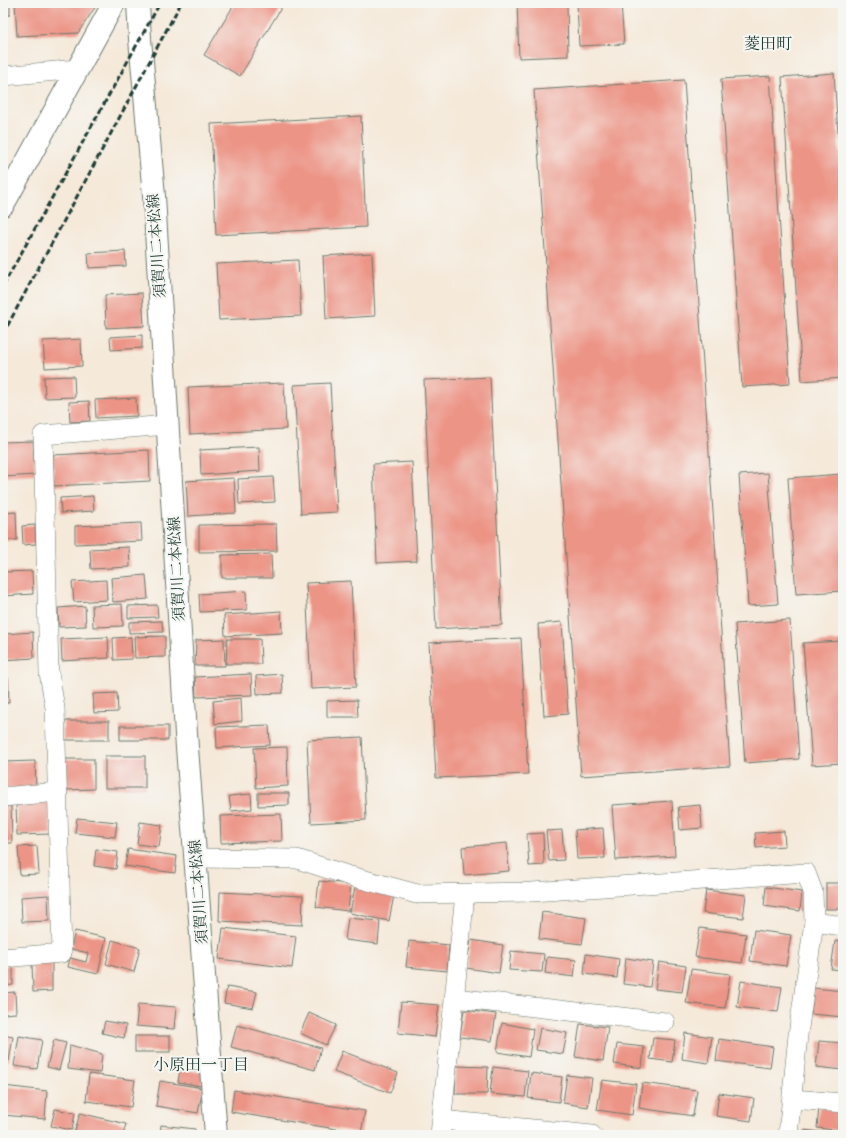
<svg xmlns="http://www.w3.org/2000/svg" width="846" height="1138" viewBox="0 0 846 1138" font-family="'Gentium Book Plus','Noto Serif JP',serif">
	<rect width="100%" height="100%" fill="#f6f6f2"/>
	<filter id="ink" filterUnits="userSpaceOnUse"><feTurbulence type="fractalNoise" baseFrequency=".025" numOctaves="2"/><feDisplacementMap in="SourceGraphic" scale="8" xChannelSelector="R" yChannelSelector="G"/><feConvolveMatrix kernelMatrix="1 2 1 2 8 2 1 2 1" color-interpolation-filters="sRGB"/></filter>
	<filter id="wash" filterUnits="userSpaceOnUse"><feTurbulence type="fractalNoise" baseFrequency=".012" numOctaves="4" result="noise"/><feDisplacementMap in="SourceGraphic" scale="16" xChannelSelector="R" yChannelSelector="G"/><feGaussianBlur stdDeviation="0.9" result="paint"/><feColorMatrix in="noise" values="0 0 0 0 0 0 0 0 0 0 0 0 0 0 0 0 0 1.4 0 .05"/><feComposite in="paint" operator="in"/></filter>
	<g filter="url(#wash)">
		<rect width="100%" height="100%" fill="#f5e9d9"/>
		<g id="blocks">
			<g fill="#ec9486">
				<polygon points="3,3 10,3 10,15 3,16"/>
				<polygon points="15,3 98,3 78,33 17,36"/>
				<polygon points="235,3 284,3 240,76 204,55"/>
				<polygon points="517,3 567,3 568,56 519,58"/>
				<polygon points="577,3 621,3 624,44 579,46"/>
				<polygon points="834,73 843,210 843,378 802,381 782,77"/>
				<polygon points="770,76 790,384 742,387 721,79"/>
				<polygon points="684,80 730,766 581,776 534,90"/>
				<polygon points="361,116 366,227 216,235 211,124"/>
				<polygon points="125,251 126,266 89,268 88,253"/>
				<polygon points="372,253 375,316 326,319 323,256"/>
				<polygon points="298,260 301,316 219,320 216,264"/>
				<polygon points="142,293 144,326 106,328 105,295"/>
				<polygon points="142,335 142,348 111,350 110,337"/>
				<polygon points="81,339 82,366 45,368 43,341"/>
				<polygon points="74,376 75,397 45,398 44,377"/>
				<polygon points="490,377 502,625 436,629 424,380"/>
				<polygon points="284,383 286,429 190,434 188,387"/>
				<polygon points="330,383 337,512 301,514 294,385"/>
				<polygon points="136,398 137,416 96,418 95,400"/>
				<polygon points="89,401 90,421 70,422 69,402"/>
				<polygon points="33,441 35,475 3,477 3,442"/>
				<polygon points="259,447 260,471 201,475 200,450"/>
				<polygon points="149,450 150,481 54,486 53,455"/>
				<polygon points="412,462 417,561 377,563 373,464"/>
				<polygon points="768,473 778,604 748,606 739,475"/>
				<polygon points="842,474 843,591 796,594 788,478"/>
				<polygon points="273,477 275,502 239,504 238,479"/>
				<polygon points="234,478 236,513 188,516 186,481"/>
				<polygon points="93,496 94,511 61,513 60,498"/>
				<polygon points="16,512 17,540 3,540 3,513"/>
				<polygon points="141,523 142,541 75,544 75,526"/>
				<polygon points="276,524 277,551 199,552 199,525"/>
				<polygon points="35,525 36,544 23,545 22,526"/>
				<polygon points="129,547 130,567 91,569 90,549"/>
				<polygon points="271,554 272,578 222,578 222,555"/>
				<polygon points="32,571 33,594 3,596 3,572"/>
				<polygon points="146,575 148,599 113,602 111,578"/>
				<polygon points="106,580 107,600 74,602 72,582"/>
				<polygon points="351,581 356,687 311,689 306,583"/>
				<polygon points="246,591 247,610 200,612 199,594"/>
				<polygon points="122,604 123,626 93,627 92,605"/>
				<polygon points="157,605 158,617 128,618 128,606"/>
				<polygon points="85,606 86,626 59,627 58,608"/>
				<polygon points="281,611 282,633 225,636 224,615"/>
				<polygon points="790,620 799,759 745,763 735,624"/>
				<polygon points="162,621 163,632 129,633 129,622"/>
				<polygon points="562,622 568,714 544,716 538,624"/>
				<polygon points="33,632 34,658 3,660 3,634"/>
				<polygon points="165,636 165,657 135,658 134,637"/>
				<polygon points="108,637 109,658 62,661 61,639"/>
				<polygon points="131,637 132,659 114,660 113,638"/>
				<polygon points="521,638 528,774 436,778 429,643"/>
				<polygon points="224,639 225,666 195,666 196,640"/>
				<polygon points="227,639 260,639 261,664 226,664"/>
				<polygon points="843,641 843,763 812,765 803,643"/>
				<polygon points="251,674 252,695 196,697 195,677"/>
				<polygon points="282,674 283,693 257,694 256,676"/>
				<polygon points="8,678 9,703 3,703 3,679"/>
				<polygon points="117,693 118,712 94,713 93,694"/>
				<polygon points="241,698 242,721 215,724 213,701"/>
				<polygon points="357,700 358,717 327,717 327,701"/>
				<rect x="63" y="721" width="46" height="19"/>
				<polygon points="269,725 270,745 217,748 216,727"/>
				<rect x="120" y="726" width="48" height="14"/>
				<polygon points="362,737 366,820 311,823 307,740"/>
				<polygon points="287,747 288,786 256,788 254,748"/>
				<rect x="105" y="756" width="40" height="32"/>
				<polygon points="64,759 94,759 94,789 65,790"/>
				<polygon points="35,761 36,788 3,789 3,762"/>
				<polygon points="258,793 289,793 289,805 258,806"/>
				<polygon points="251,794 252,809 231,811 229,796"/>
				<polygon points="672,801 675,856 616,860 612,805"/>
				<polygon points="49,802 51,834 17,835 16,803"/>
				<polygon points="700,805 702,828 680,830 678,807"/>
				<polygon points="3,806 11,806 12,843 3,843"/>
				<polygon points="281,814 282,841 221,843 220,816"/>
				<polygon points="77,818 117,822 115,837 75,833"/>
				<polygon points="140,822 162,825 159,847 137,844"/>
				<polygon points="603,828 605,858 577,859 575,830"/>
				<polygon points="562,830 564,860 549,861 546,831"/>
				<polygon points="784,831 785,846 756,848 755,833"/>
				<polygon points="543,833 544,865 529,866 527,834"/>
				<polygon points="507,843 509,871 464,875 462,847"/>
				<polygon points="3,844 4,844 6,867 3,867"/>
				<polygon points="37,846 39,874 20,875 18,847"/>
				<polygon points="96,849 118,852 116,869 94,866"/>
				<polygon points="128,849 177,856 175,873 125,866"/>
				<polygon points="319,881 351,884 348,911 316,907"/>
				<rect x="826" y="883" width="17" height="26"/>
				<polygon points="355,887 394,895 389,921 350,913"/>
				<polygon points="766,887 802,892 800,911 764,906"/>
				<polygon points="706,890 746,895 743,918 703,913"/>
				<polygon points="220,892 303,896 302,925 219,921"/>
				<polygon points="48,895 49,921 22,922 21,897"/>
				<polygon points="542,912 586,918 582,944 539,939"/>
				<polygon points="348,918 380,921 378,944 345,940"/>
				<polygon points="223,928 296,936 292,968 219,959"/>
				<polygon points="700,928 746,934 742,963 695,957"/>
				<polygon points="754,930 791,935 786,966 750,961"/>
				<polygon points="75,931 106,938 98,974 68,967 70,958 86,962 88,953 71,949"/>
				<polygon points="112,940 140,948 134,972 106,964"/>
				<polygon points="471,940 503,945 499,973 466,968"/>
				<polygon points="409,941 449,945 447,971 406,967"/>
				<polygon points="835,941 843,942 843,970 831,969"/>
				<polygon points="511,951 544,954 542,972 509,970"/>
				<polygon points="586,954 619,959 617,978 584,974"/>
				<polygon points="547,957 576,960 574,977 545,973"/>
				<polygon points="626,958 653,962 650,987 623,984"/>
				<polygon points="52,962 52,991 33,992 32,963"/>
				<polygon points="659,962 686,966 682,992 655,989"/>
				<polygon points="13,965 13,985 3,986 3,966"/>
				<polygon points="691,969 730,974 725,1008 686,1003"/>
				<polygon points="741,981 782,987 778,1012 737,1007"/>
				<polygon points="227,987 257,992 253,1008 224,1003"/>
				<polygon points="814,988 843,991 843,1017 811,1014"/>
				<polygon points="15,992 16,1013 3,1014 3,993"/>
				<polygon points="401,1002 439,1005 435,1037 398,1033"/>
				<polygon points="138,1004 176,1007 174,1029 136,1026"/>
				<polygon points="464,1010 496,1014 492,1041 460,1037"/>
				<polygon points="309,1013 336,1025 326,1045 300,1033"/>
				<polygon points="105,1021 126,1025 124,1038 102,1033"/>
				<polygon points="502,1023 533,1029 529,1057 497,1052"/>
				<polygon points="580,1024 608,1027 603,1061 575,1057"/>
				<polygon points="237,1025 321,1048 315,1070 231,1047"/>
				<polygon points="540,1028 567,1033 563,1054 536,1050"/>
				<polygon points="685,1033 712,1037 708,1063 682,1059"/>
				<polygon points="3,1035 13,1037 9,1061 3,1060"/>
				<polygon points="19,1036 42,1040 37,1069 14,1066"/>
				<rect x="135" y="1036" width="35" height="16"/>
				<polygon points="653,1038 675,1040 672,1062 650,1059"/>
				<polygon points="719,1039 773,1047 770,1068 716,1061"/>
				<polygon points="54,1040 66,1043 59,1070 47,1067"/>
				<polygon points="819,1041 843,1043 843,1070 816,1067"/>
				<polygon points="617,1044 644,1047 642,1068 614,1064"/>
				<polygon points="70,1045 102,1054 100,1073 68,1069"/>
				<polygon points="342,1051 398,1073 390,1093 334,1072"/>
				<polygon points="456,1066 488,1067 487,1094 455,1094"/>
				<polygon points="493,1067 528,1071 525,1097 490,1094"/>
				<polygon points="180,1069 203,1073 201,1086 178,1082"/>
				<polygon points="531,1073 562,1077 559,1102 528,1098"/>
				<polygon points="89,1074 135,1080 131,1107 86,1101"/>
				<polygon points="567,1075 592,1078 588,1107 563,1103"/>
				<polygon points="602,1080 636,1084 632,1115 597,1110"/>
				<polygon points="160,1081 203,1088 198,1113 156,1106"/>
				<polygon points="642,1083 697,1090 693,1116 639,1108"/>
				<polygon points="3,1086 47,1091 45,1119 3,1115"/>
				<polygon points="234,1090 365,1111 361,1133 231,1112"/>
				<polygon points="719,1093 754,1098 751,1121 716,1116"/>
				<polygon points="819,1107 843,1109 843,1131 817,1128"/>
				<polygon points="55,1109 75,1113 72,1130 51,1126"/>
				<polygon points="80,1113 126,1124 123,1135 74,1134"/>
				<polygon points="161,1125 195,1129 195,1135 160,1135"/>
				<polygon points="804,1130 837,1134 837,1135 803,1135"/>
			</g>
		</g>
	</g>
	<g filter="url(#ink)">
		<use href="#blocks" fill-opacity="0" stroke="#6a796e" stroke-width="1"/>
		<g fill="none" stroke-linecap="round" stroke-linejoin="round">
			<g stroke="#6a796e" stroke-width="20">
				<g id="street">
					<polyline points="3,76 78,69"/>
					<polyline points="3,797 58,792"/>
					<polyline points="196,858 297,859 350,876 417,894 532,892 806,873 813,892 814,922 798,1035 788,1135"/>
					<polyline points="814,922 843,926"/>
					<polyline points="3,958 62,953 55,708 49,673 43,435 168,425"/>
					<polyline points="455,998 665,1022"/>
					<polyline points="792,1099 843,1103"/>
					<polyline points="442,1120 592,1135"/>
					<polyline points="440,1135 465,894"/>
				</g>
			</g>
			<g stroke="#6a796e" stroke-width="24">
				<g id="secondary">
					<polyline points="138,3 140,39 154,196 186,734 216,1135"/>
					<polyline points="3,205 114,3"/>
				</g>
			</g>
			<use href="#street" stroke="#fff" stroke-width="19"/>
			<use href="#secondary" stroke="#fff" stroke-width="22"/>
			<g stroke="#1f3d34" stroke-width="3" stroke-dasharray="6 3" stroke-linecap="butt">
				<polyline points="3,286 160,3"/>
				<polyline points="3,334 181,3"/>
			</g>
		</g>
	</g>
	<g text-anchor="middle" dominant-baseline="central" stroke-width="4" stroke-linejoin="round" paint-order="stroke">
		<g font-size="15" fill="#1f3d34" stroke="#f6f6f2">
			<text transform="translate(156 246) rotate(-94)">須賀川二本松線</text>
			<text transform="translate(176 569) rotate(-93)">須賀川二本松線</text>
			<text transform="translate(198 892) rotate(-94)">須賀川二本松線</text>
		</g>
		<g font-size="16" fill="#1f3d34" stroke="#f6f6f2">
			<text x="768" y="43">菱田町</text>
			<text x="201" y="1064">小原田一丁目</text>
		</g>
	</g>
	<rect width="846" height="1138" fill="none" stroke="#f6f6f2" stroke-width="16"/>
</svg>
